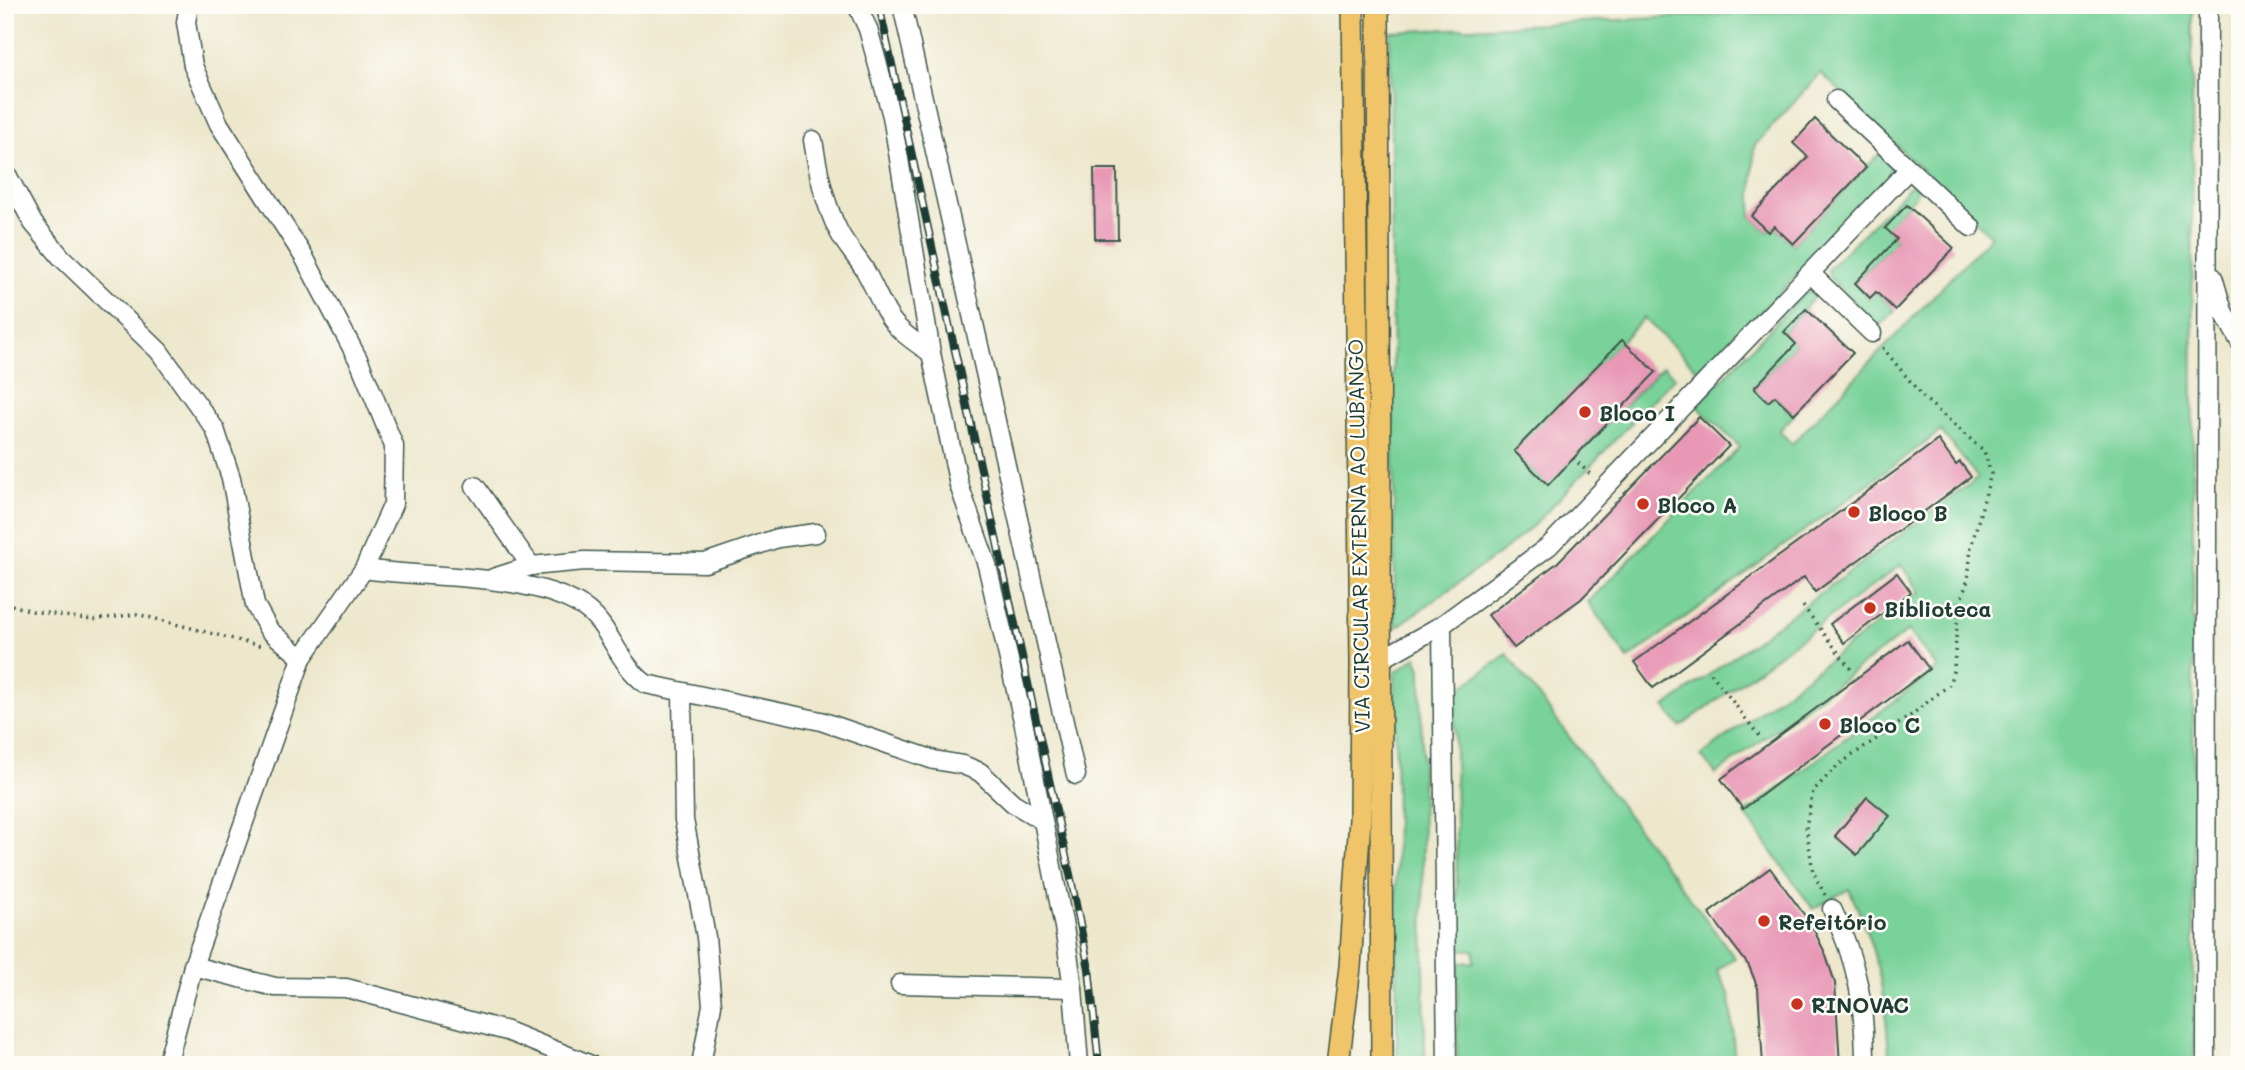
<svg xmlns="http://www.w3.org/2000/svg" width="2245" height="1070" viewBox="0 0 2245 1070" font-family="Mali,sans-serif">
	<rect width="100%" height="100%" fill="#fdfcf7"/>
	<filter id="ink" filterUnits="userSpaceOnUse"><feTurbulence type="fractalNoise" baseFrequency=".0143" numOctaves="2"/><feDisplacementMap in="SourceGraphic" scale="14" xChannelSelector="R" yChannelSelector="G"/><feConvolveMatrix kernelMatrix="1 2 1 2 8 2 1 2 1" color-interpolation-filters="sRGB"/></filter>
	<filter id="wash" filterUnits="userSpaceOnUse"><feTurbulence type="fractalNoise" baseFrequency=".00686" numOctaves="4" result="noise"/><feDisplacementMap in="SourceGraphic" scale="28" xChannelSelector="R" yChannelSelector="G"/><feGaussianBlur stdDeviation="1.57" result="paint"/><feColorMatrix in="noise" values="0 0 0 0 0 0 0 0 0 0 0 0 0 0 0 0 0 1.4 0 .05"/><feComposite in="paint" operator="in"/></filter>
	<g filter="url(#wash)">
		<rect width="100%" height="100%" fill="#ede7cc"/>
		<g fill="#78d299" stroke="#4c8866" stroke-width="2">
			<path d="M1906 5H2192L2194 1065H1873V1058L1889 1055C1885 989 1877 949 1849 889L1813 909 1745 814 1938 668 1908 631 1716 774 1701 756 1920 592 1901 565 1680 727 1665 707 1978 478 1941 431 1628 659 1588 602 1740 447 1697 406 1804 293 1815 290 1817 294 1784 332 1796 344 1754 388 1768 402 1775 396 1794 415 1779 431 1792 444 1991 236 1821 73 1754 146 1751 216 1768 232 1774 226 1793 244 1880 153 1891 166 1888 181 1701 373 1644 318 1514 452 1548 484 1663 366 1675 377 1536 523 1499 554 1395 628 1390 32Z"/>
			<polygon points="1910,186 1916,186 1916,195 1886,228 1897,239 1855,283 1869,298 1876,292 1895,310 1879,326 1830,278 1828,269"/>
			<polygon points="1507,654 1735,958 1717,970 1730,996 1735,1065 1457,1065 1458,963 1474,962 1474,950 1458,950 1454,693"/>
			<polygon points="1416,657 1421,668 1425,1065 1397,1065 1395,673"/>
		</g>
		<g id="blocks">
			<g fill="#e898b5">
				<polygon points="1815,119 1866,168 1793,244 1774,226 1768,232 1751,216 1808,157 1793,143"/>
				<polygon points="1094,169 1117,169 1118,239 1095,239"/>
				<polygon points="1907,205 1954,248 1895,310 1876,292 1870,298 1855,283 1897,239 1885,228"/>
				<polygon points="1806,309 1853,353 1794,414 1775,396 1768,402 1754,388 1796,344 1784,332"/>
				<polygon points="1622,340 1656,372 1548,485 1514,451"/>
				<polygon points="1699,417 1729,446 1581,599 1514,648 1488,615 1557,563"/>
				<polygon points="1938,440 1956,465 1960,462 1971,477 1815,592 1804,577 1653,688 1634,662"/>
				<polygon points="1897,573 1911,592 1844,643 1830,624"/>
				<polygon points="1908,640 1929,669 1743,809 1721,779"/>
				<polygon points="1867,797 1890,816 1857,855 1835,836"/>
				<polygon points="1770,868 1811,924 1825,953 1835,983 1840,1065 1763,1065 1758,988 1749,966 1709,913"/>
			</g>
		</g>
	</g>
	<g filter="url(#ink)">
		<use href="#blocks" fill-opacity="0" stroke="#3e564b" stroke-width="2"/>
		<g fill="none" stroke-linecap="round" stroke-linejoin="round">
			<g stroke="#3e564b" stroke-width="21">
				<g id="minor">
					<polyline points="857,5 868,29 892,116 931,353 959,485 987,565 1024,725 1064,927 1073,988 1079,1065"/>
					<polyline points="902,5 1076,775"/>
					<polyline points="1836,100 1971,227"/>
					<path d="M813 140C818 171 824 203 839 232 846 246 858 258 866 272 890 318 885 323 931 353"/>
					<polyline points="5,171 33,223 61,257 159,351 215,429 231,478 255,605 269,630 302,658"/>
					<polyline points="2213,277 2223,311 2240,342"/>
					<polyline points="1872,333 1810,273 1909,169"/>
					<polyline points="475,486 531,566"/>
					<path d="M364 569C429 579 528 572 583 607 610 624 616 662 646 684L821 721 934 760 963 765 980 772 1013 803 1043 821"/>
					<polyline points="493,578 531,566 585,561 705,563 778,538 816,533"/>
					<polyline points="1442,625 1447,1065"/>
					<polyline points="1380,660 1442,625 1549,546 1810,273"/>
					<polyline points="682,693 684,820 706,937 712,1005 701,1065"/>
					<path d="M1832 909C1858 963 1865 1006 1865 1065"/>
					<polyline points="193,966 275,987 346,988 507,1031 591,1065"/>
					<polyline points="900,984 1073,988"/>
					<polyline points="167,1065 193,966 302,658 364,569 393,504 394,446 360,363 304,257 219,124 193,66 186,22 189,5"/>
					<polyline points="2206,1065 2208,5"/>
				</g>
			</g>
			<g stroke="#3e564b" stroke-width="24">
				<g id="major">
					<polyline points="1378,5 1382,1065"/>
					<polyline points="1338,1065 1350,967 1360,819 1361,661 1353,5"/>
				</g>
			</g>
			<g stroke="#3e564b" stroke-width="3.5" stroke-dasharray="2 5" stroke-linecap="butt">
				<polyline points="1573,458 1592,476"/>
				<polyline points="5,603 32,611 92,620 137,614 260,646"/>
				<polyline points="1803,606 1853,672"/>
				<polyline points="1711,673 1762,740"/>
				<polyline points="1825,895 1813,872 1806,826 1813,791 1838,765 1910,716 1949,685 1954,668 1958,608 1968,580 1971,547 1991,474 1984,451 1924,398 1882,347"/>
			</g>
			<use href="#minor" stroke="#fff" stroke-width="18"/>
			<use href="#major" stroke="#f0c469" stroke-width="21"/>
			<g stroke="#1f3d34" stroke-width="8">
				<polyline id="rail" points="879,5 1071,879 1089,969 1099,1065"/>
			</g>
			<use href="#rail" stroke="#fdfcf7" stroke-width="5" stroke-dasharray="16" stroke-linecap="butt"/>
		</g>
	</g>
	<g fill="#c8321e" stroke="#fdfcf7" stroke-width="2.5">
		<circle cx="1585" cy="412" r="7"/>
		<circle cx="1643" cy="504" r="7"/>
		<circle cx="1854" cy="512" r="7"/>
		<circle cx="1870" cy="608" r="7"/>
		<circle cx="1825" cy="724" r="7"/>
		<circle cx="1764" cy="921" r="7"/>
		<circle cx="1797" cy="1004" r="7"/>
	</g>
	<g text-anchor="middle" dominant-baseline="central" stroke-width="5" stroke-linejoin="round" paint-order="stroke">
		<g font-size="21" font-weight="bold" fill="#1f3d34" stroke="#fdfcf7" text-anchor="start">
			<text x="1599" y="412">Bloco I</text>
			<text x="1657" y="504">Bloco A</text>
			<text x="1868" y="512">Bloco B</text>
			<text x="1884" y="608">Biblioteca</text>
			<text x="1839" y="724">Bloco C</text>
			<text x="1778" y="921">Refeitório</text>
			<text x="1811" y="1004">RINOVAC</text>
		</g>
		<g font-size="21" fill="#1f3d34" stroke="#fdfcf7">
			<text transform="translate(1358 536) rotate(-91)">VIA CIRCULAR EXTERNA AO LUBANGO</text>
		</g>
	</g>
	<rect width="2245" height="1070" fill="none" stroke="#fdfcf7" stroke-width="28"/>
</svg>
